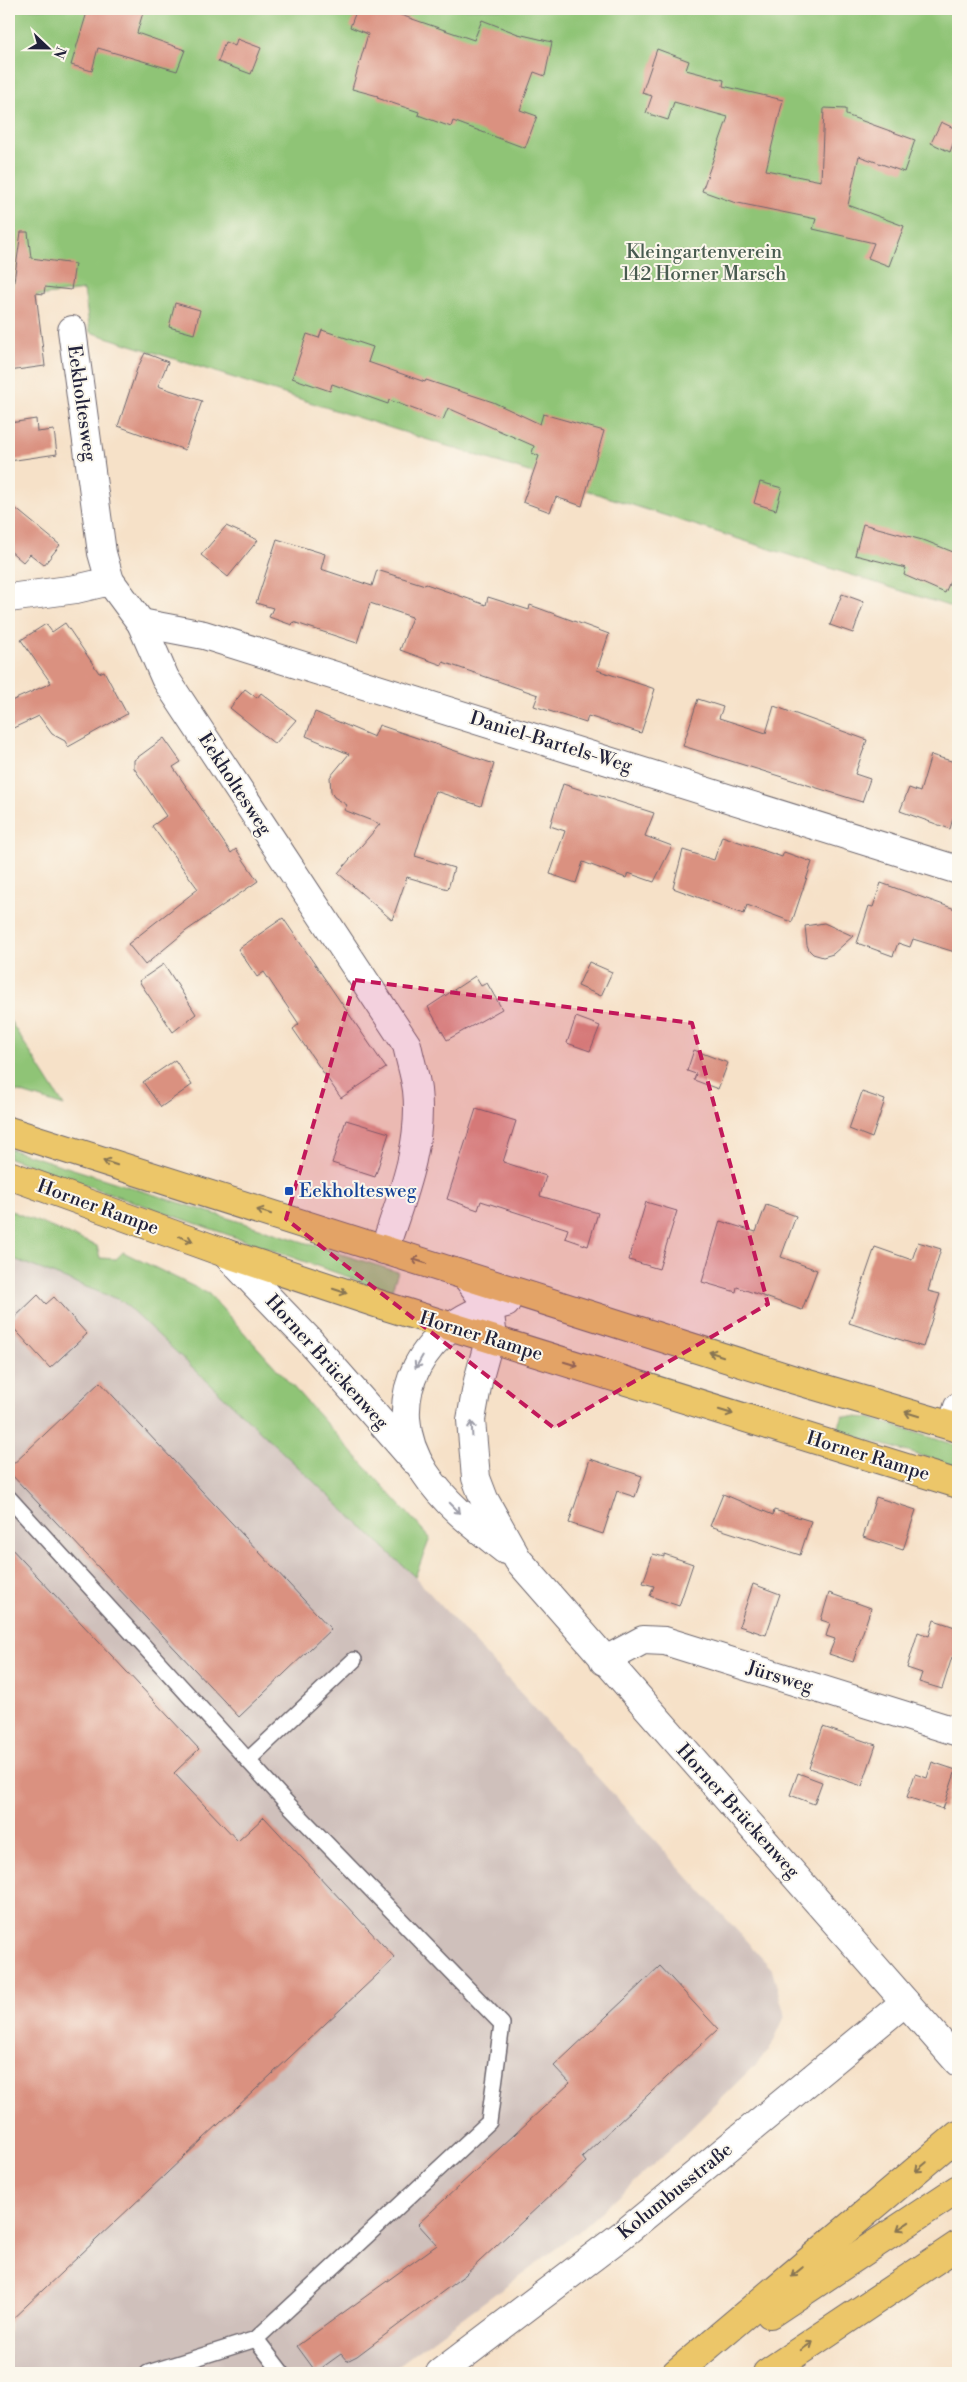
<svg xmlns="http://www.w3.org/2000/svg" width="967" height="2382" viewBox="0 0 967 2382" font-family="'Libre Bodoni',serif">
	<rect width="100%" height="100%" fill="#fbf7ec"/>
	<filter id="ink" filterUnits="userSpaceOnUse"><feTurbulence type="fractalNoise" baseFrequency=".02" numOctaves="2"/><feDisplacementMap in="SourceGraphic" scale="10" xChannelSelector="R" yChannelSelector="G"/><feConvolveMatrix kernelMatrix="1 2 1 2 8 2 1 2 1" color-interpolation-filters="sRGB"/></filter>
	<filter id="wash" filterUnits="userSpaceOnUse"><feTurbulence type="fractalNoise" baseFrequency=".0096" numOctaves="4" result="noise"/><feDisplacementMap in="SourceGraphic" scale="20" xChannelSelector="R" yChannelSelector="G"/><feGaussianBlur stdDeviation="1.12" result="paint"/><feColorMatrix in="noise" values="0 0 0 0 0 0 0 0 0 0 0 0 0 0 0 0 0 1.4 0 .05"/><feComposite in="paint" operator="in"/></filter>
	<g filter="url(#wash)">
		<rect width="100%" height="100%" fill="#f6e1c8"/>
		<polygon fill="#cfc0bb" points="9,1257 122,1301 415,1577 772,1969 785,2016 769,2051 665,2154 577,2233 388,2373 9,2373"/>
		<g fill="#8fc476" stroke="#587358">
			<polygon points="9,9 958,9 958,609 90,332 84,290 9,300"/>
			<polygon points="9,1019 64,1106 9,1089"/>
			<polygon points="10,1149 398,1272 391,1292 9,1158"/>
			<polygon points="9,1210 97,1246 100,1258 116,1259 123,1252 209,1294 430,1538 415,1577 122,1301 9,1257"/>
			<polygon points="842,1416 869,1418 958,1446 958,1467 838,1431"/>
		</g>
		<g id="blocks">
			<g fill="#da9180">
				<polygon points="88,9 144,9 137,33 185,50 177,71 98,48 92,71 71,65"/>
				<polygon points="357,9 383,9 474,40 482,20 518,34 552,42 545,76 534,72 520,110 537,116 525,148 453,121 451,127 418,115 419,112 377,98 378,96 352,89 368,34 350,27"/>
				<polygon points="237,39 261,48 251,74 218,62 225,42 235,46"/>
				<polygon points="657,49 689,61 686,70 724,80 723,86 783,100 766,170 821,181 824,108 846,109 846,115 915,140 904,172 859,156 848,205 904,226 889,266 868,258 874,243 813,229 816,219 733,202 702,191 728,117 674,102 668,120 646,113 652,96 642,93"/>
				<polygon points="941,122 958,130 950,152 931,143"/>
				<polygon points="21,232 28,232 31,258 75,264 71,290 45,287 44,294 36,293 45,366 9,371 9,316"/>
				<polygon points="175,303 200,310 194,334 169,327"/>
				<polygon points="322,330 373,347 368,362 425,382 426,380 493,402 540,424 543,414 604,431 582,506 556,497 550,512 523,502 539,456 532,453 534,446 448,408 443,420 389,400 388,404 332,384 330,391 292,378 307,334 319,338"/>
				<polygon points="145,353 168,362 158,386 202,401 185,450 118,426 137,369"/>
				<polygon points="36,419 37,432 54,430 57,454 9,461 9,437 11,436 10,423"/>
				<polygon points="760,482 782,488 776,510 754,503"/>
				<polygon points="9,503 60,545 44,565 30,554 23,562 9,550"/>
				<polygon points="863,524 926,541 958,554 958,563 945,593 904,575 906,568 855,555"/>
				<polygon points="226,526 258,540 228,577 201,555"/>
				<polygon points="277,539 325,554 321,569 372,586 377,570 425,585 426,584 486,605 488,597 529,610 530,605 609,634 597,670 655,689 641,733 588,716 586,723 534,706 538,695 443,662 442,665 400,650 412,617 370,603 357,643 293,622 292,625 269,617 273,608 256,603"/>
				<polygon points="842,594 864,602 853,633 830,625"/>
				<polygon points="65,623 99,673 104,671 127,714 68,747 65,741 52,734 39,716 9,730 9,702 51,683 21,640 46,624 52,632"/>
				<polygon points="245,689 257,698 261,693 296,720 275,744 230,708"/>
				<polygon points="698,699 723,707 719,718 766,733 774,706 867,740 855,774 870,779 862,802 683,746"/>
				<polygon points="315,712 374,737 379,725 494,764 481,806 435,791 415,856 454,868 448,889 407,877 392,920 338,873 380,824 344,810 347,805 334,797 331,792 330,777 349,754 306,736"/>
				<polygon points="164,738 181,762 173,767 231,853 236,849 258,881 186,931 145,965 128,944 198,889 152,826 166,816 134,768 134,760"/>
				<polygon points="931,755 958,763 958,800 950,829 900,811 909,788 920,792"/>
				<polygon points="563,784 654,813 645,836 672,846 654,882 628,873 626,878 583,862 576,883 550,874 565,831 550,826"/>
				<polygon points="722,836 782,857 784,852 812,862 792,922 747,905 744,914 673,888 683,850 714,860"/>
				<polygon points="881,883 958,910 958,953 913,939 910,947 898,943 893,956 857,943 869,906 873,907"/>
				<polygon points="283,918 386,1068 341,1098 293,1029 299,1024 264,972 257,977 238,949"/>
				<polygon points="824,923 853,936 833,954 823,957 813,954 809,950 807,945 805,926"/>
				<polygon points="589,962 612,972 601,996 578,986"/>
				<polygon points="164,964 196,1014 173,1032 139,981"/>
				<polygon points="475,976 481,986 487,983 502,1009 447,1040 428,1007"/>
				<polygon points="576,1017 600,1026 590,1051 567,1043"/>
				<polygon points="694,1050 728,1063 718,1089 694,1080 696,1074 687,1071"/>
				<polygon points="175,1060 192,1085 161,1107 143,1082"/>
				<polygon points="862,1092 885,1100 872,1138 849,1129"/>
				<polygon points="476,1109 516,1121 503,1162 546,1176 540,1196 598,1213 588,1246 565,1238 568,1229 481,1201 478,1210 447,1199"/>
				<polygon points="346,1120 389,1133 375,1177 332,1163"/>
				<polygon points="646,1202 677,1211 659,1269 629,1260"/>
				<polygon points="766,1205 796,1216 781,1257 817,1270 802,1310 737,1287 736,1292 702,1282 720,1221 756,1232"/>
				<polygon points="918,1242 941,1249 928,1291 940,1294 923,1347 849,1323 875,1247 912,1260"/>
				<polygon points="38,1295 46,1304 54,1297 87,1334 50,1368 9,1323"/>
				<polygon points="100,1382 331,1629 239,1717 9,1472 9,1468"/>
				<polygon points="590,1459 642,1476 635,1497 617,1491 603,1534 569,1523"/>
				<polygon points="723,1494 773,1515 774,1510 811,1521 800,1555 710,1526"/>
				<polygon points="876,1497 916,1510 903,1550 863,1537"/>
				<polygon points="9,1546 199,1749 174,1773 238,1841 264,1817 395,1958 9,2322"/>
				<polygon points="653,1554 664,1557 664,1554 693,1564 679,1606 650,1596 654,1586 643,1583"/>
				<polygon points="753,1584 780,1594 766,1635 739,1626"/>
				<polygon points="829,1593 871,1608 853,1662 829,1654 835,1639 826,1636 830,1623 821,1620"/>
				<polygon points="934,1620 958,1628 958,1659 952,1657 942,1689 919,1682 922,1673 907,1668 918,1632 929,1636"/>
				<polygon points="823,1727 876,1745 862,1786 809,1768"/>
				<polygon points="932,1762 956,1770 943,1809 907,1797 915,1774 927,1778"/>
				<polygon points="798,1773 822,1782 814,1804 790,1795"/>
				<polygon points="660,1966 718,2029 582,2157 586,2162 465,2275 357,2356 347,2361 341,2354 316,2372 297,2346 437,2245 418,2224 570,2083 554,2066"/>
			</g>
		</g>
	</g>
	<g filter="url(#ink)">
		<use href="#blocks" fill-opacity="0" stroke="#6c656c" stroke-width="1"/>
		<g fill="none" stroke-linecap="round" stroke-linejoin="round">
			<g stroke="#6c656c" stroke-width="18">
				<g id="service">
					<polyline points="9,1498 285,1801 502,2024 489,2122 256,2339 282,2373"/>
					<polyline points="248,1760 354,1660"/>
					<polyline points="148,2373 256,2339"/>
				</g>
			</g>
			<g stroke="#6c656c" stroke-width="30">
				<g id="minor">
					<path d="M72 330 102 553 110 581 141 623 165 678 407 1045C410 1060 415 1075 417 1090 423 1146 401 1198 384 1250"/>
					<polyline points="9,598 76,589 110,581"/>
					<polyline points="141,623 204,635 958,870"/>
					<polyline points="952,1426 958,1407"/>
					<polyline points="604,1661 643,1640 665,1641 958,1732"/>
					<polyline points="440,2373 622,2235 905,2002"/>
				</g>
			</g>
			<g stroke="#6c656c" stroke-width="30">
				<g id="tertiary">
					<polyline points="225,1253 309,1340 414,1460"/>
					<polyline points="466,1276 489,1307 492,1330 478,1381 471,1420 476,1478 484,1499 518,1560 958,2062"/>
					<path d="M505 1550C476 1527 446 1505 425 1473 377 1400 425 1319 506 1303"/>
				</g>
			</g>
			<g stroke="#6c656c" stroke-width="30">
				<g id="primary">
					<polyline points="9,1131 795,1380 958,1428"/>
					<polyline points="9,1175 225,1253 382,1305 958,1484"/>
				</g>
			</g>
			<g stroke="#6c656c" stroke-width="30">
				<g id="trunk">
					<polyline points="770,2314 958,2189"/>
					<polyline points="676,2373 958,2135"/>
					<polyline points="767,2373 958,2245"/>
				</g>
			</g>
			<use href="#service" stroke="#fff" stroke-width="15"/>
			<use href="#minor" stroke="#fff" stroke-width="28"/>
			<use href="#tertiary" stroke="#fff" stroke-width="28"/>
			<use href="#primary" stroke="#ecc669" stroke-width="28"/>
			<use href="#trunk" stroke="#ecc669" stroke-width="28"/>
		</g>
		<defs><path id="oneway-shaft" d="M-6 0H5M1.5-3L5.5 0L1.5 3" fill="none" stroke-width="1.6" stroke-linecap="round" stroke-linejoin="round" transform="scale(1.25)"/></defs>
		<g stroke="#877452">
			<use href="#oneway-shaft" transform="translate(110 1163) rotate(-162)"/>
			<use href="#oneway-shaft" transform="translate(264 1212) rotate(-162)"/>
			<use href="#oneway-shaft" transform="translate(186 1239) rotate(20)"/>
			<use href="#oneway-shaft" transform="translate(419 1261) rotate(-163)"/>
			<use href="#oneway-shaft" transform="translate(340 1291) rotate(18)"/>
			<use href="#oneway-shaft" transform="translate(716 1354) rotate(-162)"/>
			<use href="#oneway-shaft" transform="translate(571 1364) rotate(17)"/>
			<use href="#oneway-shaft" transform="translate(726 1412) rotate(17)"/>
			<use href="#oneway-shaft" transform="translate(912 1414) rotate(-163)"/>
			<use href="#oneway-shaft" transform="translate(921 2167) rotate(140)"/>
			<use href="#oneway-shaft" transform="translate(903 2226) rotate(146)"/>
			<use href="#oneway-shaft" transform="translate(797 2272) rotate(140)"/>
			<use href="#oneway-shaft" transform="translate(807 2346) rotate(-34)"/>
		</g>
		<g stroke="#9c9ca7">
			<use href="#oneway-shaft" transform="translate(419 1362) rotate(120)"/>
			<use href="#oneway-shaft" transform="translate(472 1429) rotate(-93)"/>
			<use href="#oneway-shaft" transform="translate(455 1508) rotate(45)"/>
		</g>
	</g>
	<path fill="#c2185b" fill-opacity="0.2" stroke="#c2185b" stroke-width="4" stroke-dasharray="10 6" stroke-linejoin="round" d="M355 980 692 1023 768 1304 554 1428 286 1219Z"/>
	<rect fill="#1a4fb4" stroke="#fbf7ec" stroke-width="2" x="284" y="1186" width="10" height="10" rx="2.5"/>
	<g text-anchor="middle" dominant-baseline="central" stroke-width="4" stroke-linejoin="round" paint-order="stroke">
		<g font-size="19" fill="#485b50" stroke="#fbf7ec">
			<text x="704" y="252">Kleingartenverein<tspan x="704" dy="22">142 Horner Marsch</tspan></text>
		</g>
		<g font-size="19" fill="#22223b" stroke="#fbf7ec">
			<text transform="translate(82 403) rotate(82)">Eekholtesweg</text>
			<text transform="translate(551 742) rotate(17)">Daniel-Bartels-Weg</text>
			<text transform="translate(235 784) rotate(57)">Eekholtesweg</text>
			<text transform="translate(98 1207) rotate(20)">Horner Rampe</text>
			<text transform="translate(481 1336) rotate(17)">Horner Rampe</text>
			<text transform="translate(327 1362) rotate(48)">Horner Brückenweg</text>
			<text transform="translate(868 1456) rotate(17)">Horner Rampe</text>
			<text transform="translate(780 1677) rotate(17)">Jürsweg</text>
			<text transform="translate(738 1811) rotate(48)">Horner Brückenweg</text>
			<text transform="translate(675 2191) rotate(-39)">Kolumbusstraße</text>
		</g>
		<g font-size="19" fill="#164399" stroke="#fbf7ec" text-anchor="start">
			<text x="299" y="1191">Eekholtesweg</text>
		</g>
	</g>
	<rect width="967" height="2382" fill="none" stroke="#fbf7ec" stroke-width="30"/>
	<g transform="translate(48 48) rotate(112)" stroke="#fbf7ec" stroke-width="4" paint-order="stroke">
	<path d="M0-4L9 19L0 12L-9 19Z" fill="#22223b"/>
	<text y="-8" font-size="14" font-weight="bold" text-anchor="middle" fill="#22223b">N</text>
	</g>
</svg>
